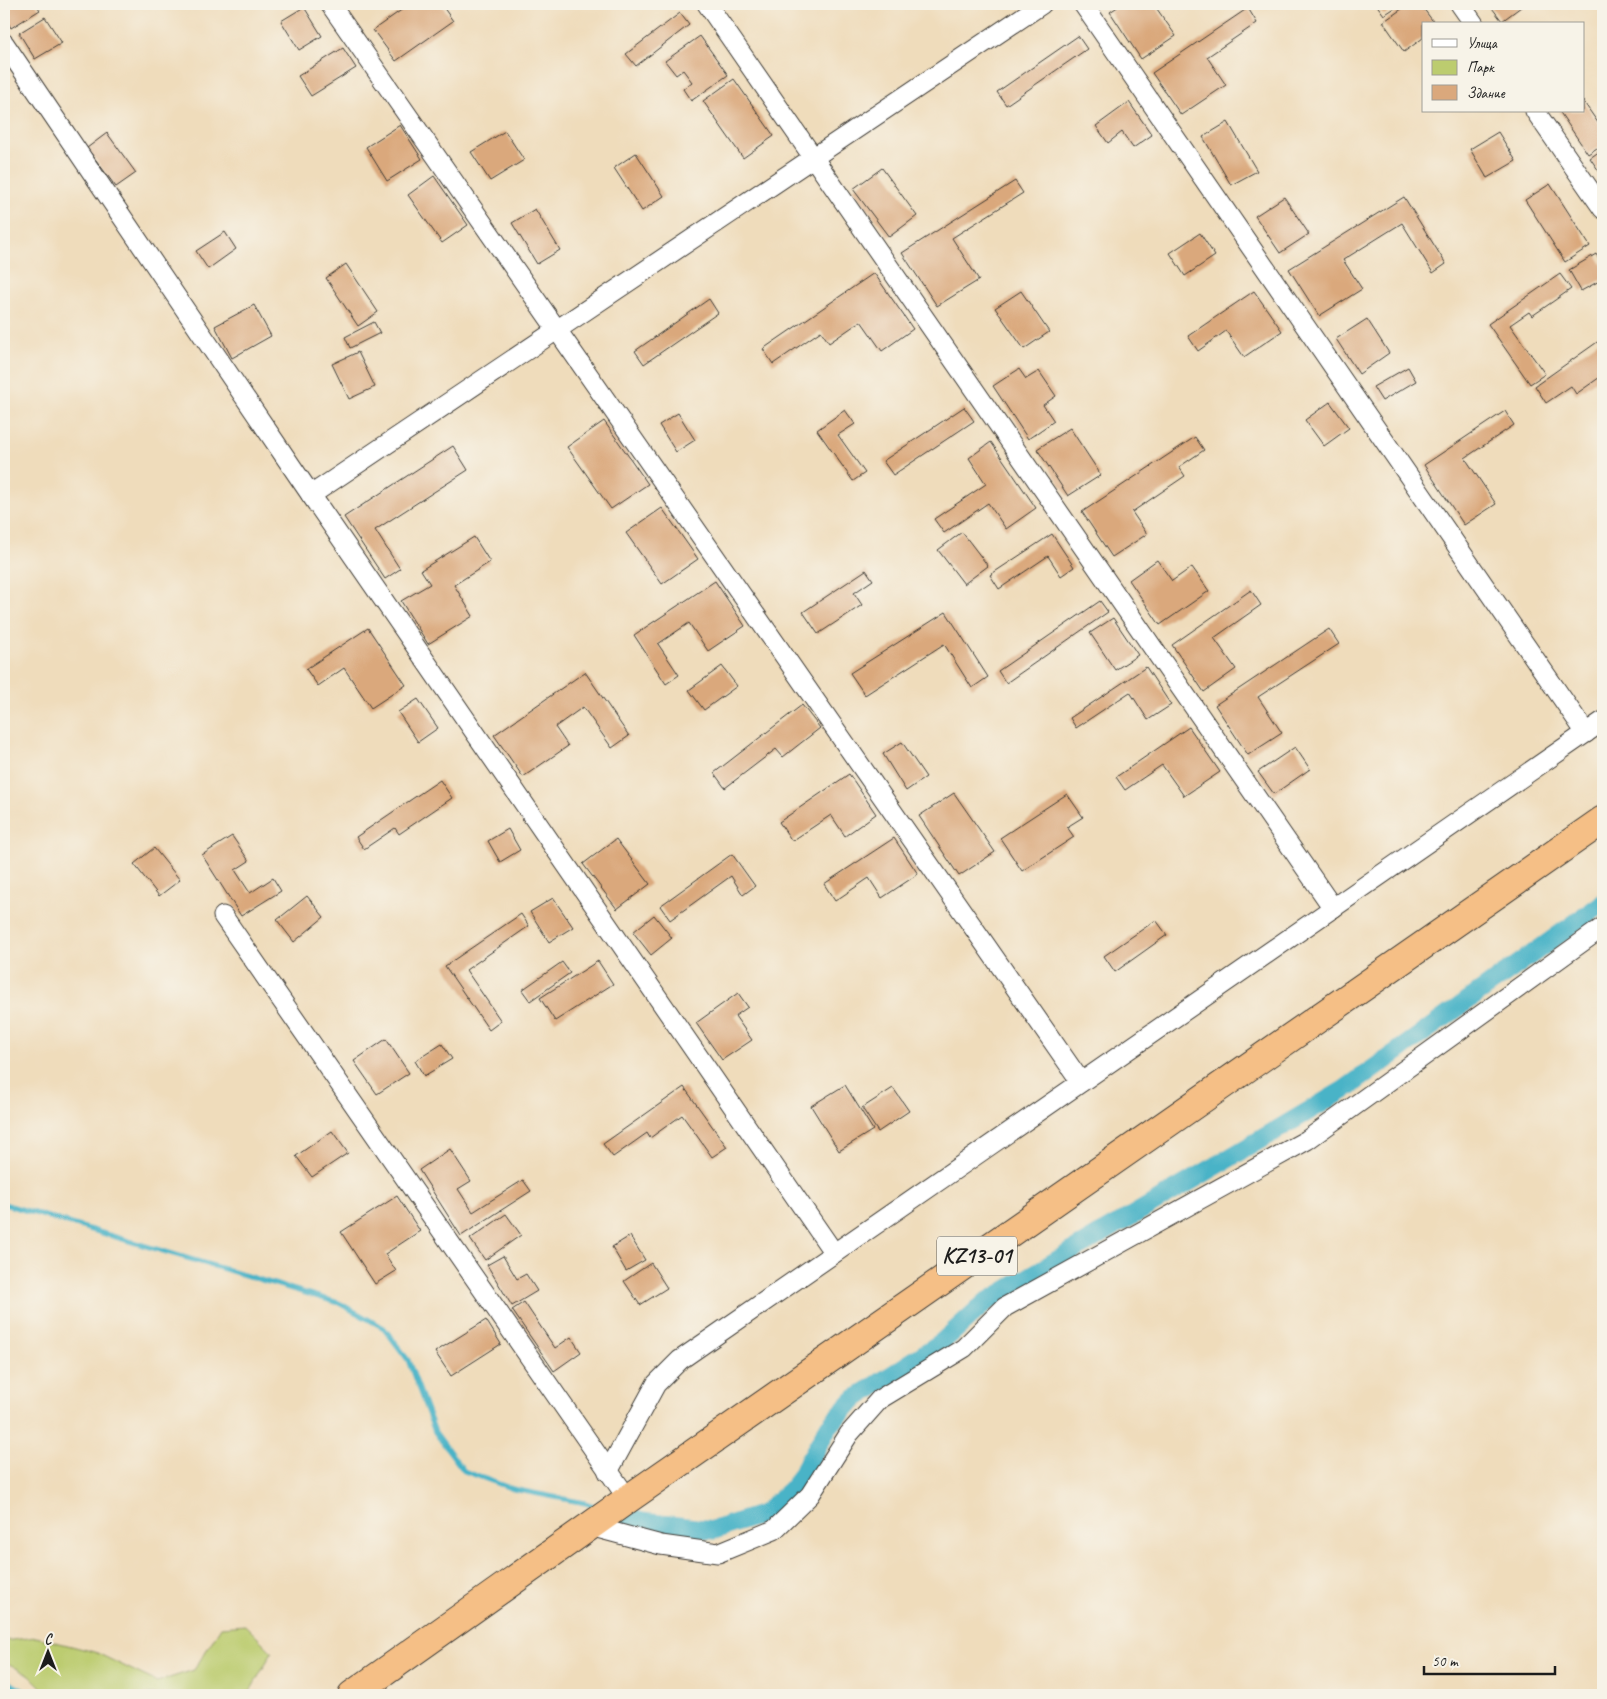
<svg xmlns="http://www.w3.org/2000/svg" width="1607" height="1699" viewBox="0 0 1607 1699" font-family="Caveat,sans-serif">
	<rect width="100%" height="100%" fill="#f7f3e8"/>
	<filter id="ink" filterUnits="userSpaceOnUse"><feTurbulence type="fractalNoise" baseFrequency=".02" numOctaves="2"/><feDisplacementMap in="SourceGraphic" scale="10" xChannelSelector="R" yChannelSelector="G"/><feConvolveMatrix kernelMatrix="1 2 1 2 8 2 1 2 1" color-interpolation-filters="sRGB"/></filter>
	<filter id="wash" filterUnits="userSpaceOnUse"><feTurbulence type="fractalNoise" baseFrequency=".0096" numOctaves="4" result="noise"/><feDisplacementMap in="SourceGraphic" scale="20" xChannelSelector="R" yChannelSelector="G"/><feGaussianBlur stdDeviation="1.12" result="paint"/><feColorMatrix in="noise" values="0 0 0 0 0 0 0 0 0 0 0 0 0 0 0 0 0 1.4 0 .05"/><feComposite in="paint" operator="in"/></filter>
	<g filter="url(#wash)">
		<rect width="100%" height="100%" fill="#efdcbb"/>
		<polygon fill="#bccc6f" stroke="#6c7446" points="245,1625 272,1652 248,1695 49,1695 30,1676 4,1661 4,1641 36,1637 95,1652 157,1682 194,1670 221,1627"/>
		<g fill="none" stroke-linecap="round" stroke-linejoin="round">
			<g stroke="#49b3c7" stroke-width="5">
				<polyline points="4,1204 339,1303 384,1328 408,1360 435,1432 464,1471 513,1489 585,1503 599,1508"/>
				<polyline points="4,1680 31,1695"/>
			</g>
			<polyline stroke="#49b3c7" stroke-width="19" points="614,1513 642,1522 714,1530 763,1514 794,1487 829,1426 852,1401 942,1342 985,1303 1344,1090 1603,903"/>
		</g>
		<g id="blocks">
			<g fill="#daa87c">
				<polygon points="4,4 36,4 40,10 11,28 4,16"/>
				<polygon points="410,4 441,4 453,21 396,61 373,30"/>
				<polygon points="1122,4 1165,4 1157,9 1176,36 1141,59 1110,12"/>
				<polygon points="1376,4 1401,4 1384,15"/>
				<polygon points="1409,4 1420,4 1435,24 1423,24 1423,38 1404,52 1383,22"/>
				<polygon points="1489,4 1525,4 1502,21"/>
				<polygon points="304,7 322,36 299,50 281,21"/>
				<polygon points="1248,8 1257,23 1207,57 1226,85 1181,115 1152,73"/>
				<polygon points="680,13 689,25 636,66 626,54"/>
				<polygon points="45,17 62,43 35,59 19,33"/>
				<polygon points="700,36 728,75 691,101 683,89 692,82 683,70 676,75 665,61"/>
				<polygon points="1078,36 1087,49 1006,105 997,92"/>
				<polygon points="343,48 356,68 311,96 298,76"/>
				<polygon points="734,79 774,136 743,158 703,101"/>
				<polygon points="1583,101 1603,130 1603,144 1588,154 1559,111 1583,111"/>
				<polygon points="1129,102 1152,135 1133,148 1122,132 1108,143 1096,126"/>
				<polygon points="1228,122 1257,171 1231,185 1203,137"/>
				<polygon points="400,125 422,159 387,181 366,147"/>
				<polygon points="505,131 524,160 490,181 471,152"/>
				<polygon points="1498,132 1516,161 1487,178 1470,149"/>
				<polygon points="107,133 136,173 116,187 87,148"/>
				<polygon points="1603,149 1603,177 1590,158"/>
				<polygon points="636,153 664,196 642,211 614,168"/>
				<polygon points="882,168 917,216 889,237 853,189"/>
				<polygon points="434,176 468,225 442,243 408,195"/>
				<polygon points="1015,181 1023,193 952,238 979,280 937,306 902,253"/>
				<polygon points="1550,184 1590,246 1565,262 1525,200"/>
				<polygon points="1284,197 1309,234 1280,253 1255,216"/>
				<polygon points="1404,197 1446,264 1433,273 1402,223 1343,260 1362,289 1319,316 1289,269"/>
				<polygon points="535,209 560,250 537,264 512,223"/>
				<polygon points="225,232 236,249 208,269 196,251"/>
				<polygon points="1200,233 1215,256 1185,276 1170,253"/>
				<polygon points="1596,254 1603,267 1603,279 1581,291 1569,270"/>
				<polygon points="346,264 378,312 358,326 326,278"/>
				<polygon points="874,273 913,329 882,351 861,321 829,343 821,331 773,364 763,349"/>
				<polygon points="1560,274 1571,289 1532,316 1529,312 1510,325 1545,374 1530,384 1488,324"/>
				<polygon points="1021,291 1049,332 1024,349 995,308"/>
				<polygon points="1254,291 1282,331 1244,357 1226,331 1198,351 1188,336"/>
				<polygon points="709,299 718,313 644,364 635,351"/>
				<polygon points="254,305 271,336 232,358 215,326"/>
				<polygon points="1367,319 1389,353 1359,374 1336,339"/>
				<polygon points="374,322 380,333 350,348 345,337"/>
				<polygon points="1603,338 1603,375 1576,394 1571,386 1546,403 1535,386"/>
				<polygon points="358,352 375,387 349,399 332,364"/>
				<polygon points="1408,367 1416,381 1382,401 1373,387"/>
				<polygon points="1019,369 1026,379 1039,371 1056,396 1043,405 1054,421 1028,439 993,386"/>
				<polygon points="1330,402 1349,428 1324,446 1305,420"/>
				<polygon points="964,407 974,421 893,475 883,461"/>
				<polygon points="845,410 855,424 838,435 865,473 853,481 817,430"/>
				<polygon points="1505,411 1514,425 1465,458 1496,504 1464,525 1424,465"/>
				<polygon points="678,413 695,440 676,452 659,425"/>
				<polygon points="604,421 648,484 611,509 567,447"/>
				<polygon points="1070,428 1101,475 1068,496 1037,449"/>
				<polygon points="1195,437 1204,450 1179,467 1185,476 1132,512 1147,534 1112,557 1082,512"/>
				<polygon points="991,442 1036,508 1006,529 988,503 944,533 934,519 986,484 969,458"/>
				<polygon points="453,446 468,470 375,530 400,569 385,579 344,517"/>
				<polygon points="662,508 698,559 662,584 626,533"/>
				<polygon points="962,532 988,566 964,584 938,550"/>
				<polygon points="1052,534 1074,567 1061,576 1048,556 999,589 990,575"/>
				<polygon points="474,537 490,562 454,585 473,616 428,644 401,601 430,584 421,570"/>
				<polygon points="1157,560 1172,581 1192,567 1209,591 1160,625 1129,580"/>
				<polygon points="866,570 873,580 854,593 862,605 818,634 803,612"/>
				<polygon points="715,581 745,626 708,651 689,623 658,644 679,675 666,684 634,635"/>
				<polygon points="1251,590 1261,605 1214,638 1236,669 1204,692 1172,645"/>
				<polygon points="1100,601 1108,612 1006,683 998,671"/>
				<polygon points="946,612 988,677 972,688 944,644 865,695 850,673"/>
				<polygon points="1113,618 1138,655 1115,670 1090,633"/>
				<polygon points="368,628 406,685 371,708 344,668 318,686 306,669"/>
				<polygon points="1329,629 1339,644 1258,697 1282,733 1248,755 1215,705"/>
				<polygon points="722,666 737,686 704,710 689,690"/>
				<polygon points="1146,667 1171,705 1148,720 1130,692 1076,728 1070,718"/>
				<polygon points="585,672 629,736 612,748 583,707 555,727 568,746 523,777 494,735"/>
				<polygon points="418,699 438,728 418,742 398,712"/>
				<polygon points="802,705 820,728 783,757 776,749 725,788 714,773"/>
				<polygon points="1189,727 1220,772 1184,796 1162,765 1125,790 1116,777"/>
				<polygon points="902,742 926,777 906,791 883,754"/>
				<polygon points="1295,747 1310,769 1274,794 1258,772"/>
				<polygon points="849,774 876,814 845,836 831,815 792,841 779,822"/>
				<polygon points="440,780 452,798 399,834 395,828 364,849 356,837"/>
				<polygon points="954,793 995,852 959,876 919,816"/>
				<polygon points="1067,794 1083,817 1067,827 1074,837 1022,871 1000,838"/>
				<polygon points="508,829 520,850 500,862 488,841"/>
				<polygon points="232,836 249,861 235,870 250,893 273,878 281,891 241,916 202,855"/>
				<polygon points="894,838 918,874 882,898 869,878 835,901 824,884"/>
				<polygon points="616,839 650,884 617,909 583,864"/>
				<polygon points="154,848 180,880 159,896 134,864"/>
				<polygon points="732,854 755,886 743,895 731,876 670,920 660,906"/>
				<polygon points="307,896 324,917 294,942 277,920"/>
				<polygon points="553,898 573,927 549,942 530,912"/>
				<polygon points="521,914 529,926 466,970 501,1021 489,1030 445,966"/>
				<polygon points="654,915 672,938 651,955 633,932"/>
				<polygon points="1156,920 1167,935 1115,972 1104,956"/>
				<polygon points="598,961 613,984 555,1021 540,998"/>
				<polygon points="562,962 570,973 530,1001 522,990"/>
				<polygon points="738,993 748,1007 735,1016 752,1040 722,1060 696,1023"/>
				<polygon points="386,1039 409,1073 377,1094 354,1061"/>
				<polygon points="442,1044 452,1059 424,1076 415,1061"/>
				<polygon points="845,1085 873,1130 839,1151 811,1106"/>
				<polygon points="684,1087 727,1147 712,1157 682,1115 650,1138 647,1133 613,1157 603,1144"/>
				<polygon points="893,1088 909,1111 878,1132 862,1108"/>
				<polygon points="332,1131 348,1153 312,1177 296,1156"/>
				<polygon points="450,1149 471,1181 458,1189 473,1212 523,1180 531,1191 461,1236 419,1170"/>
				<polygon points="397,1196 420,1231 385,1254 396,1271 375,1284 341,1232"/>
				<polygon points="506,1214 521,1235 485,1260 470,1239"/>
				<polygon points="630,1236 645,1260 626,1271 612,1247"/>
				<polygon points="503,1256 517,1279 526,1274 537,1291 512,1306 487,1265"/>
				<polygon points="651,1263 667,1288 640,1305 624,1281"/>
				<polygon points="524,1302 555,1348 571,1337 581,1352 554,1371 512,1310"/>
				<polygon points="486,1320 501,1344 451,1376 435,1352"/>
			</g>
		</g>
	</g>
	<g filter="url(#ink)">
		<use href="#blocks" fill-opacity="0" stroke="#3c3934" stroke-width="1"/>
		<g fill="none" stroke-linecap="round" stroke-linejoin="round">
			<g stroke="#3c3934" stroke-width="21">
				<g id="minor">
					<polyline points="330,4 1081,1082"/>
					<polyline points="707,4 1333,908"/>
					<polyline points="1083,4 1586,733"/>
					<polyline points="1460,4 1474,24"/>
					<polyline points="4,43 311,495 834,1253"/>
					<polyline points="1535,111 1603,209"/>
					<polyline points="311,495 1042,4"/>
					<polyline points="223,916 628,1499"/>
					<polyline points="608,1472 656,1384 680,1360 1603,721"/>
					<polyline points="590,1526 661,1545 718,1553 774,1530 810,1495 849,1434 880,1399 964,1348 1005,1307 1307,1140 1603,927"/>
				</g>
			</g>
			<g stroke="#3c3934" stroke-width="30">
				<polyline id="trunk" points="352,1695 628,1499 1603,820"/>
			</g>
			<use href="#minor" stroke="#fff" stroke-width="19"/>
			<use href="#trunk" stroke="#f5bf86" stroke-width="28"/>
		</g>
	</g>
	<g text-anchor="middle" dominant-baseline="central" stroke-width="4" stroke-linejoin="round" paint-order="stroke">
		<rect fill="#f7f3e8" stroke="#5e5c59" stroke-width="1" x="937" y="1236.5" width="80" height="39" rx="4"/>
		<g font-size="22" font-weight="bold" fill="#1c1c1c">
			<text x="977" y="1256">KZ13-01</text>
		</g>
	</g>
	<rect width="1607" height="1699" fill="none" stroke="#f7f3e8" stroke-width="20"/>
	<rect x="1422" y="22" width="162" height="90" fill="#f7f3e8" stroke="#9f9d96"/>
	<rect x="1432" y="39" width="25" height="8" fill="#ffffff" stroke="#9f9d96"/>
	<text x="1467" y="48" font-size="15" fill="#1c1c1c">Улица</text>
	<rect x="1432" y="60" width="25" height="15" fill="#bccc6f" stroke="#9f9d96"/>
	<text x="1467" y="72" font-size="15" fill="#1c1c1c">Парк</text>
	<rect x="1432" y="85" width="25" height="15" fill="#daa87c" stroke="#9f9d96"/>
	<text x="1467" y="98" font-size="15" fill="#1c1c1c">Здание</text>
	<g transform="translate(48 1652)" stroke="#f7f3e8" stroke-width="4" paint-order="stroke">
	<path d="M0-4L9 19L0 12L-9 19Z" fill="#1c1c1c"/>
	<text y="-8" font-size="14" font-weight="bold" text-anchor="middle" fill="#1c1c1c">С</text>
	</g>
	<path d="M1424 1666v8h131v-8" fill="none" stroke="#1c1c1c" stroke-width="2.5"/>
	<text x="1432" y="1666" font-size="15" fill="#1c1c1c" stroke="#f7f3e8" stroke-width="4" paint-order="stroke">50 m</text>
</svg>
